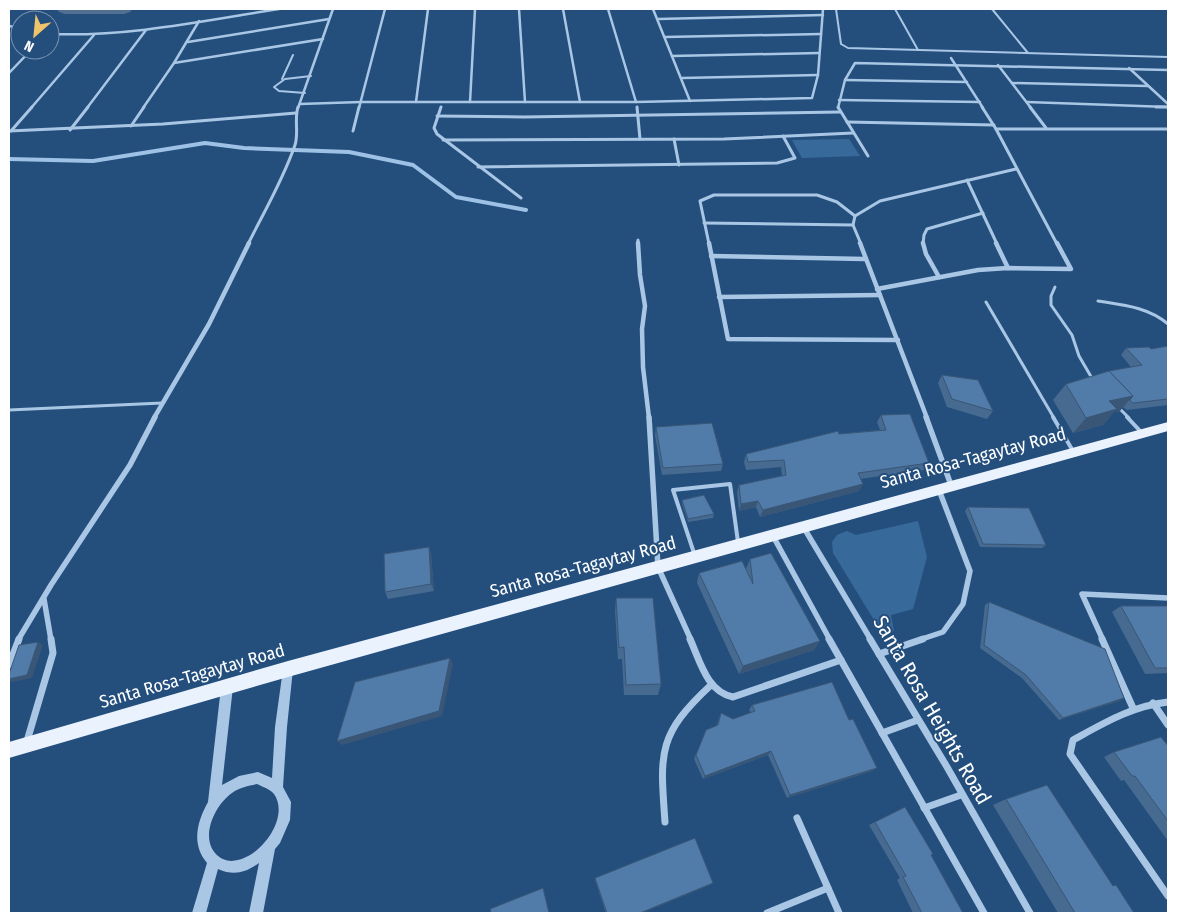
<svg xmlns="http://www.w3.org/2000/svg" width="1177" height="922" viewBox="0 0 1177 922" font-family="'Fira Sans Condensed',sans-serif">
	<rect width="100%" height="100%" fill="#244f7d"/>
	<g fill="#38699b">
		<polygon points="849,139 860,156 802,158 792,140"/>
		<polygon points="918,521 927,557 913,609 891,615 894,631 882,633 833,553 832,542 837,535 847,531 856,535"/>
	</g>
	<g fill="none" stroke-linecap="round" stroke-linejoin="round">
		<polyline stroke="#9dc2e6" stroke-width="4" points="9,159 93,161 205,143 244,148 349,152 413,165 456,197 526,210"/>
		<polygon fill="#517091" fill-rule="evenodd" points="57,9 132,9 130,12 124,14 65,14 59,12"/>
		<g stroke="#a9c7e5" stroke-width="2">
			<polyline points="836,9 841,44 848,48 1168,57"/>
			<polyline points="895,9 918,50"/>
			<polyline points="992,9 1028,53"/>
			<polyline points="282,79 293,55"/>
			<polyline points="305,93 279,91 274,87 285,79 311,76"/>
		</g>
		<g stroke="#a9c7e5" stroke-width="3">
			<polyline points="1055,287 1051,296 1051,305 1072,335 1079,356 1093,380"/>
			<path d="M1098 301C1123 305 1148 307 1168 324"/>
			<polyline points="986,302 1054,418"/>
			<polyline points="1118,407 1129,418"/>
			<polyline points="9,410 162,403"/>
		</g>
		<g stroke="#a9c7e5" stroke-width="4">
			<polyline points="1053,417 1073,451"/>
			<polyline points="1127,417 1142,433"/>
			<polyline points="695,556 673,490 730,484 738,542"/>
		</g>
		<g stroke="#a9c7e5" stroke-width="2.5">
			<polyline points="519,9 525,102"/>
			<polyline points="563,9 580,102"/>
			<polyline points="608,9 636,102"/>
			<polyline points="653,9 690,101"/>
			<polyline points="658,19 823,15"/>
			<polyline points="9,26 20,28"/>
			<path d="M50 34C128 37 203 21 279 9"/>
			<polyline points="665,37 821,34"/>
			<polyline points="188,42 329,19"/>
			<polyline points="672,56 819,53"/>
			<polyline points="951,58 983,108"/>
			<polyline points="174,63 323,39"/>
			<polyline points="998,65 1031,108"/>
			<polyline points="1129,68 1168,104"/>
			<polyline points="9,73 31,50"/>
			<polyline points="682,78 818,75"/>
			<polyline points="845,80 967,82"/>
			<polyline points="1012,83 1148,86"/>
			<polyline points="839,100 980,102"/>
			<polyline points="416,102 428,9"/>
			<polyline points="470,102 475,9"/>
			<polyline points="1027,102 1168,107"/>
			<polyline points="300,104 361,102 636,102 812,98 818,75 823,9"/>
			<polyline points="31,108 94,35"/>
			<polyline points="87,108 146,30"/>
			<polyline points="143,108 174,63 199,21"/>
			<polyline points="298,108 333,9"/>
			<polyline points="359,108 385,9"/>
			<polyline points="838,108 845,80 855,63 1168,70"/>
		</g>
		<g stroke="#a9c7e5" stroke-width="3">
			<polyline points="441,107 434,128 437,134 521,198"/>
			<polyline points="637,107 640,139"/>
			<polyline points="838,107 868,156"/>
			<polyline points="982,107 996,129 1057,244"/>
			<polyline points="1030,107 1046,128"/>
			<polyline points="1156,107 1168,107"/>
			<polyline points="437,116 524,117 840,112"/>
			<polyline points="847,122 994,125"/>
			<polyline points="131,126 144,107"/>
			<polyline points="996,129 1168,129"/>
			<polyline points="70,130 88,107"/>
			<polyline points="9,131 163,124 296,113"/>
			<polyline points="11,131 32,107"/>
			<polyline points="353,131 359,107"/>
			<polyline points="674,139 679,165"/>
			<polyline points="443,140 724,139 853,133"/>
			<polyline points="478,167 777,163 795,158 783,136"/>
			<polyline points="967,180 997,244"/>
			<polyline points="704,223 853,225"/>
			<polyline points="638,240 638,244"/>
			<path d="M248 244C264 212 283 180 295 145 299 133 294 119 298 107"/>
			<polyline points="709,244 700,201 714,195 817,195 837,202 855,216"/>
			<polyline points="861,244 853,225 855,216 880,201 1016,169"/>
			<polyline points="923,244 924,235 927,229 983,213"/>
		</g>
		<g stroke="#a9c7e5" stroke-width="4.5">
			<polyline points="638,243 640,275 645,306 642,329 643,367 649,418"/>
			<polyline points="709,243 728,339 898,340"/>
			<polyline points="860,243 927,418"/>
			<polyline points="923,243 926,254 939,277"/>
			<polyline points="996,243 1008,268"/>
			<polyline points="711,256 865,259"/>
			<polyline points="877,289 978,270 1008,268 1071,269 1057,243"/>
			<polyline points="719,297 880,295"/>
			<polyline points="154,418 209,324 249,243"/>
		</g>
		<g stroke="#a9c7e5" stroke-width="5.5">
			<polyline points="649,417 658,567 691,640"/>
			<polyline points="926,417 951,485"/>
			<polyline points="804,528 871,640"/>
			<polyline points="773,536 830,640"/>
			<polyline points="44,599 51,640"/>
			<polyline points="18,640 51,585 130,465 155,417"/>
			<polyline points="919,640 943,632 963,604 970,571 939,490"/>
			<polyline points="1103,640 1082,594 1168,598"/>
		</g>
		<g stroke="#a9c7e5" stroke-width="7">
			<path d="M690 639C700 661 707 692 733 697L841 660"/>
			<polyline points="829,639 984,913"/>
			<polyline points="870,639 947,767 1030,913"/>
			<polyline points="1102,639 1133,708"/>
			<polyline points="879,654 923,639"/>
			<polyline points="9,665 19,639"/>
			<path d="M1168 702C1132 706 1104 723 1073 740L1070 754 1168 896"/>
			<polyline points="1153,703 1168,725"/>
			<polyline points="882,733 918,720"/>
			<polyline points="27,741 53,653 51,639"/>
			<polyline points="924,808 961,795"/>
			<polyline points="797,818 839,913"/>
			<path d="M665 822C660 753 657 735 711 685"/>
			<polyline points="767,913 828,888"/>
		</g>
		<path fill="#a9c7e5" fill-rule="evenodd" d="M288 664 292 665 293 669 287 727 283 787 291 802 290 820 280 843 275 849 263 913H249L259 863C245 873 234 876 218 869L206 913H192L207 863C191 844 197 822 208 802L221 687 223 683 227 681 231 683 233 687 222 785 239 776 258 772 272 778 275 727 283 669 284 665ZM257 784C263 787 270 789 274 794 295 824 240 882 215 853 200 835 216 804 232 793 240 787 249 786 257 784Z"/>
		<polygon fill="#eaf2fd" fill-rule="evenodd" points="1168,422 1168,431 288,677 9,758 9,742 288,661"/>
	</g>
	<g fill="#466a90">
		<polygon points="1168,346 1168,405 1127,410 1123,407 1119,412 1114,412 1103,425 1073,433 1053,400 1066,384 1131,367 1121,355 1126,348 1151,349"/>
		<polygon points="942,375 993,411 987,419 947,407 938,383"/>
		<polygon points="881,415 929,463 924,470 860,479 859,491 760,517 756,507 739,511 737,492 739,485 782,476 781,467 746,470 744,462 746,454 839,434 880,430 877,422"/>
		<polygon points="656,427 723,464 721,471 662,475 655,435"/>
		<polygon points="682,500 714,514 713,518 688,522 682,504"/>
		<polygon points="968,507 1046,545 1042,548 980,547 965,511"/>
		<polygon points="429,547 431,554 434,591 388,599 385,592"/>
		<polygon points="750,559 820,641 814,650 739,674 697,583 699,573 746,569"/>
		<polygon points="616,598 661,684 658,695 624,695 622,659 618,659 615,611"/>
		<polygon points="989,602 1124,698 1119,701 1059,720 1022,678 980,648 985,605"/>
		<polygon points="1121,606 1168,606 1168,673 1145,674 1112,612"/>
		<polygon points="752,705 872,771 787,798 768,755 703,779 694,759 706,730 717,725 719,718 721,713 733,719 751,713 749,710"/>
		<polygon points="1168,746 1168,841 1124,780 1121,781 1104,757 1114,752"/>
		<polygon points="1006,799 1113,886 1116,885 1134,913 1058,913 993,805"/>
		<polygon points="875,822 931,855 963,913 913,913 897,880 900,878 869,825"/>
		<polygon points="595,878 710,885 642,913 606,913 595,880"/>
	</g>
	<g fill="#395676">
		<polygon points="1133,396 1119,412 1114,412 1103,425 1073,433 1086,418 1109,401"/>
		<polygon points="863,484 859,491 760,517 763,510"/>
		<polygon points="758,501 756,507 739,511 741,504"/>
		<polygon points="429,547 431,554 434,591 431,584"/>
		<polygon points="820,641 814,650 739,674 743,666"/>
		<polygon points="38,642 43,645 32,678 12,682 9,680 9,679"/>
		<polygon points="450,658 453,664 442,716 342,745 337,741"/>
		<polygon points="1124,698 1119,701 1059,720 1063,718"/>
		<polygon points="771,751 768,755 703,779 705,776"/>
		<polygon points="877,768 872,771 787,798 790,795"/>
		<polygon points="713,883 710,885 642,913 640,913"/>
	</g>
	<g fill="#517ba8" stroke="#395676">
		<polygon points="1168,346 1168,399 1133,403 1130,400 1133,396 1109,371 1142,365 1126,348 1149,347 1151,349"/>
		<polygon points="1109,371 1133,396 1109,401 1117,409 1086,418 1066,384"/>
		<polygon points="942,375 978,380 993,411 952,399"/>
		<polygon points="910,414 929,463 858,473 863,484 763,510 758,501 741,504 739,485 786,475 784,460 748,462 746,454 838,431 839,434 886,430 881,415"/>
		<polygon points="712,423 723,464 663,468 656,427"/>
		<polygon points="704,495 714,514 688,519 682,500"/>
		<polygon points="968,507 1029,508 1046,545 983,544"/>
		<polygon points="429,547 431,584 385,592 384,554"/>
		<polygon points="771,553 820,641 743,666 699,573 742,561 753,584 750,559"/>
		<polygon points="616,598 653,598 661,684 626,685 624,647 619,648"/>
		<polygon points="989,602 1105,649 1124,698 1063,718 1026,675 984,645"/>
		<polygon points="1121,606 1168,606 1168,668 1155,668"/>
		<polygon points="38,642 27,675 9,679 9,674 19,645"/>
		<polygon points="450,658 439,711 337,741 355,682"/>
		<polygon points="832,682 849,720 853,719 877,768 790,795 771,751 705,776 696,755 706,730 718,725 721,713 733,719 755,711 752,705"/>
		<polygon points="1161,737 1168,746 1168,821 1135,776 1132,776 1114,752"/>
		<polygon points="1047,785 1113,886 1116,885 1134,913 1075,913 1006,799"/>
		<polygon points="905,807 933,854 931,855 963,913 922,913 903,877 906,876 875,822"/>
		<polygon points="695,838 713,883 640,913 607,913 595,878"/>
		<polygon points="543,888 549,913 491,913 490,909"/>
	</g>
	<g text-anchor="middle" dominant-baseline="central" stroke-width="4" stroke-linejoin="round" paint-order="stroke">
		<g font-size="18" fill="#fff" stroke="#244f7d">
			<text transform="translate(973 458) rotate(-15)">Santa Rosa-Tagaytay Road</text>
			<text transform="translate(583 567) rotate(-15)">Santa Rosa-Tagaytay Road</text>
			<text transform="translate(192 676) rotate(-16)">Santa Rosa-Tagaytay Road</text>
		</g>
		<g font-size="21" fill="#fff" stroke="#244f7d">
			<text transform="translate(932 710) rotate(60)">Santa Rosa Heights Road</text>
		</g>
	</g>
	<rect width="1177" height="922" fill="none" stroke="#ffffff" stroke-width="20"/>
	<g transform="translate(35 35) rotate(207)"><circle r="24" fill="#244f7d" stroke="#7c95b1"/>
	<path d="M0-4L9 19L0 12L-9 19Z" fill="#efc46d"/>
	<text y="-8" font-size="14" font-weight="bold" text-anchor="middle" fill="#ffffff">N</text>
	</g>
</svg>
